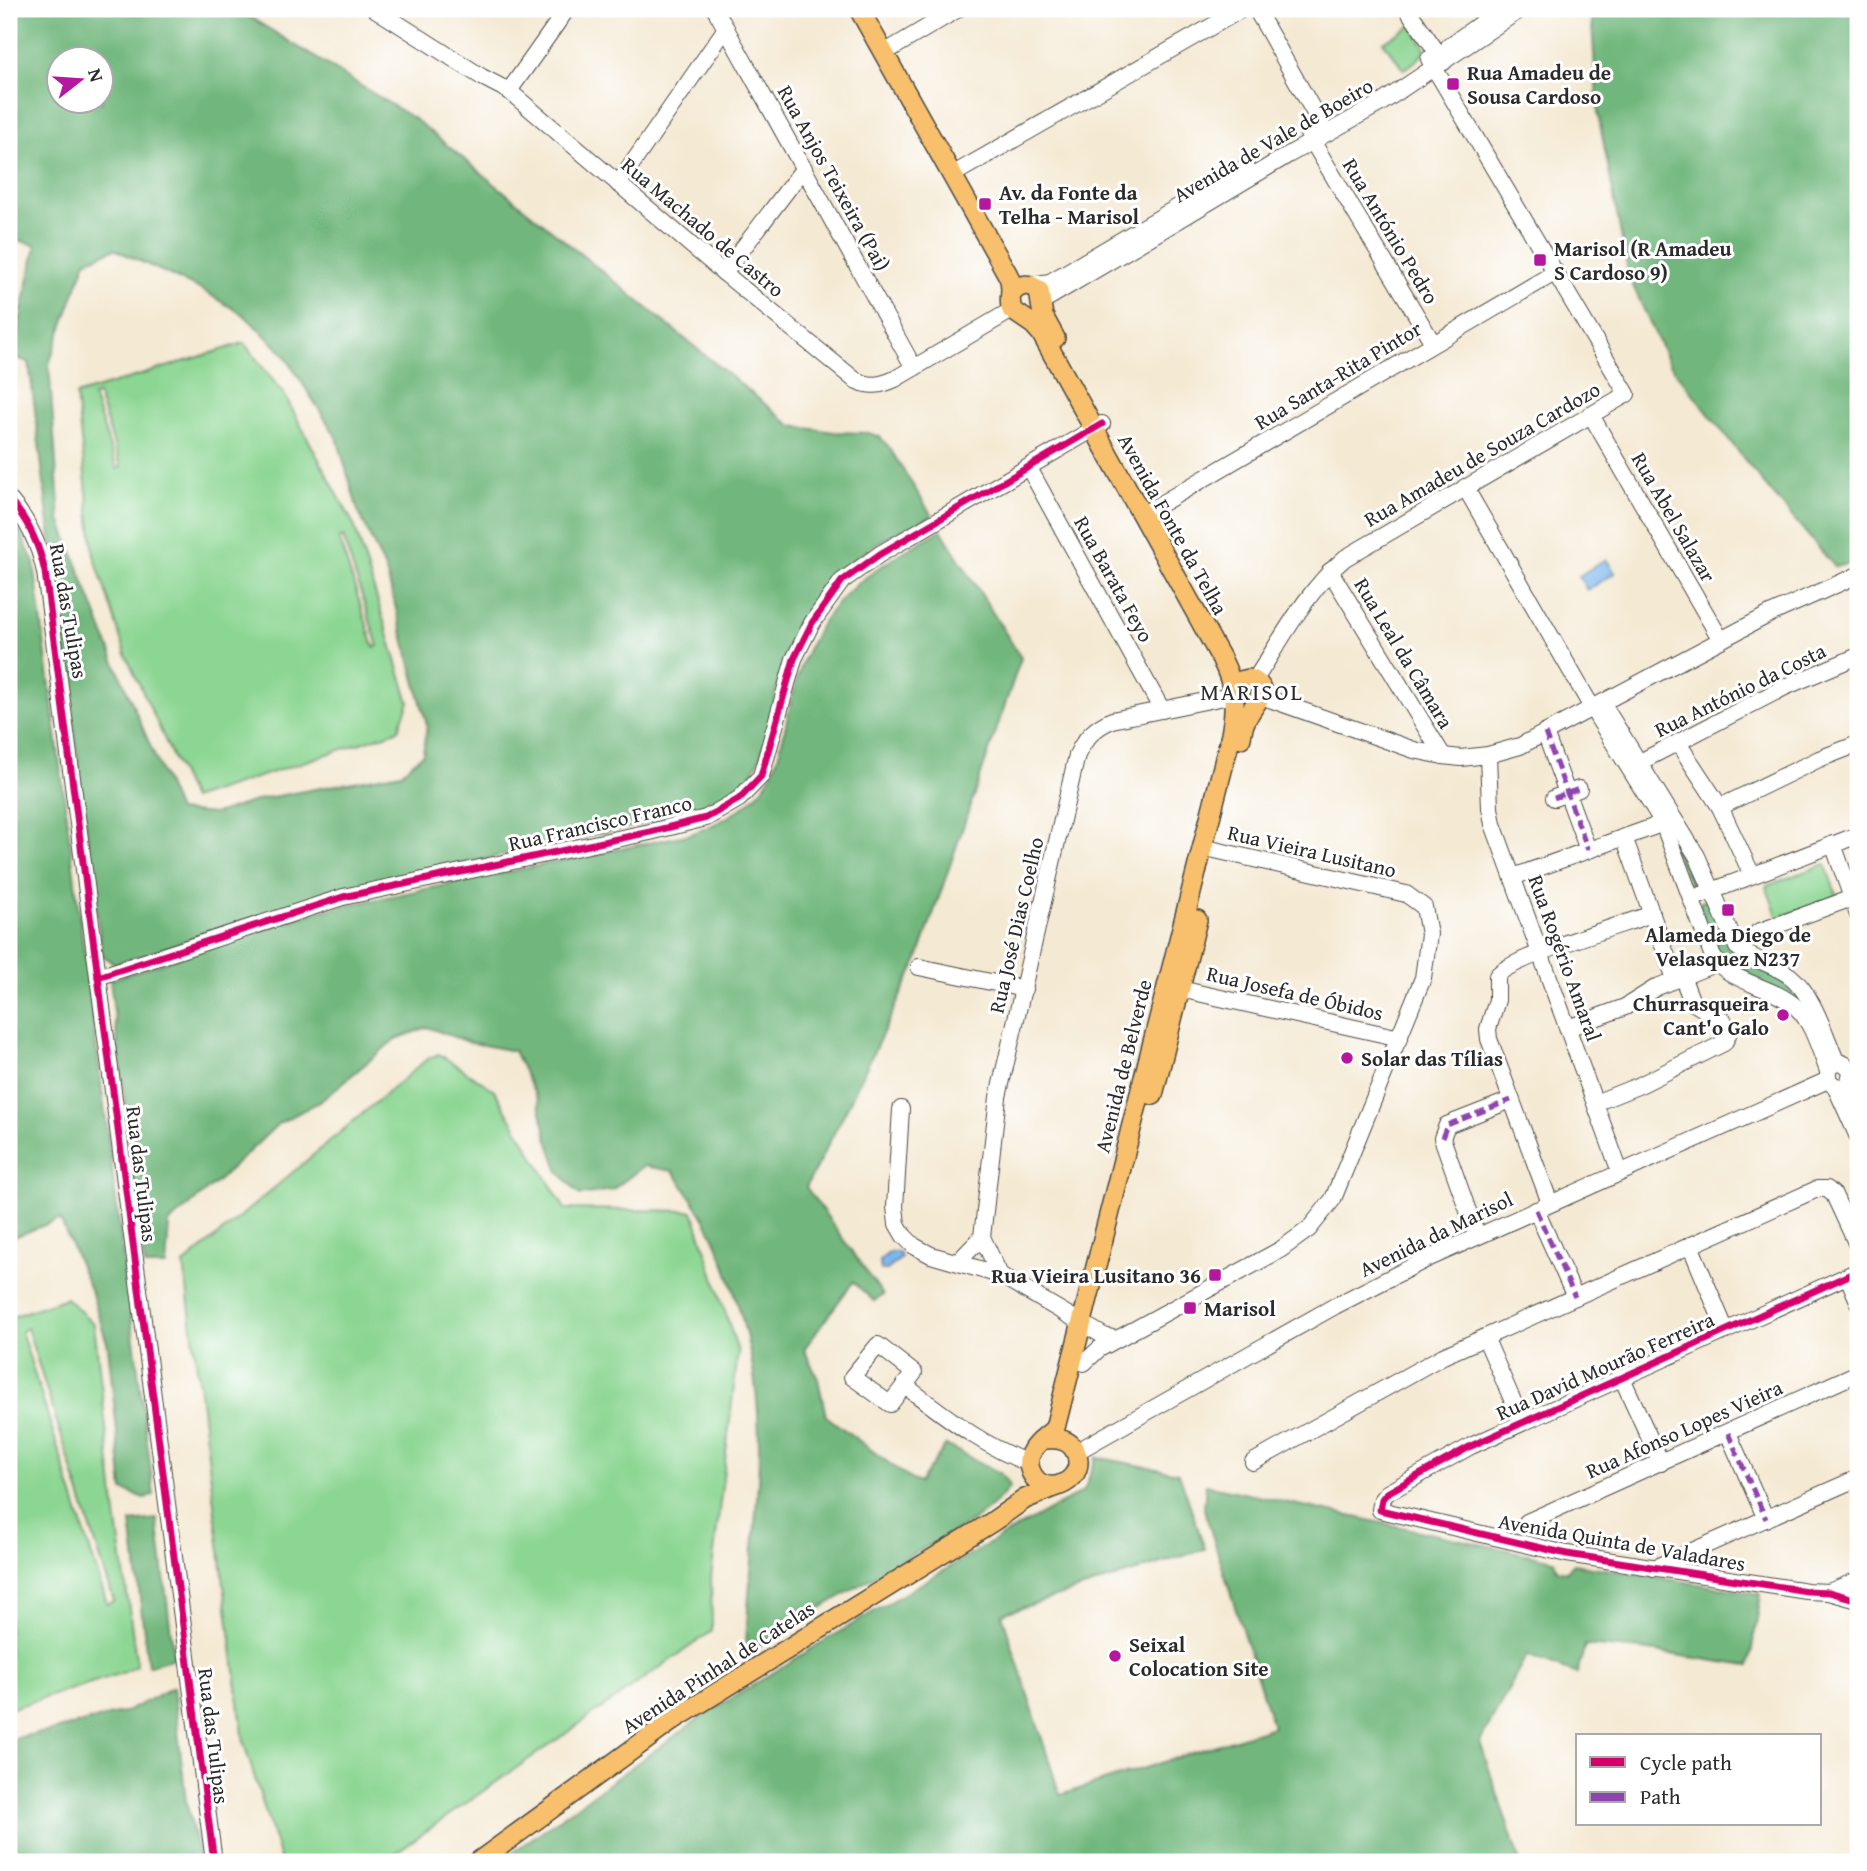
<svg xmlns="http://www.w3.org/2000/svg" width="1867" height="1871" viewBox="0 0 1867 1871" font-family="'Gentium Book Plus',serif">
	<rect width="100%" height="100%" fill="#fff"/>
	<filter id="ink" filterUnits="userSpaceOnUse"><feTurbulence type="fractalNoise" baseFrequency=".0143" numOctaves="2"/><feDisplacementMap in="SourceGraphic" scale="14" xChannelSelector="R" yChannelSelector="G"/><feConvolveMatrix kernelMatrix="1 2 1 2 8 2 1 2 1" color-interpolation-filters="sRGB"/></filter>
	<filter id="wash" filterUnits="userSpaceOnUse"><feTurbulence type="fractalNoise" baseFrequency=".00686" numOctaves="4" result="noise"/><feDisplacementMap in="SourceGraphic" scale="28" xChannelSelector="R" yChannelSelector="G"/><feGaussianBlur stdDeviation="1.57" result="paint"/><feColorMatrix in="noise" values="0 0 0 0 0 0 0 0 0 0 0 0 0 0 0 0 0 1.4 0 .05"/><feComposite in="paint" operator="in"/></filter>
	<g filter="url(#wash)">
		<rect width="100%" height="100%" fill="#f4e9d3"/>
		<g fill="#8cd693" stroke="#5c805f" stroke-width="2" fill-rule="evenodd">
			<path d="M1411 26 1425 48C1423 58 1413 63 1404 69L1383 42Z"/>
			<path d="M244 343 285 396 354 525 409 702 398 730 394 732 192 799 126 655 94 555 76 395ZM98 395 121 467 117 469 93 396ZM343 537 378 646 374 647 339 539Z"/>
			<polygon points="1825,864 1837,896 1778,918 1766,886"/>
			<polygon points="439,1054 494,1090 565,1209 693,1211 738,1352 711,1578 712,1631 382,1862 281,1862 244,1743 184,1264 427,1059"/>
			<path d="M66 1298 94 1324 116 1515 137 1666 122 1673 9 1709V1318ZM27 1328 114 1601 107 1604 21 1331Z"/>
		</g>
		<g fill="#71b77d" stroke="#4e7154" stroke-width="2" fill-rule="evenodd">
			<path d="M9 9H237L416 120 792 426 834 432 869 433 880 437 889 447 932 516C911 526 889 535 870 548 835 573 805 611 788 650 761 715 782 779 703 811L328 894 115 964 102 955 29 362 12 357 36 245 9 238ZM60 60H102V102H60ZM114 249 200 289 244 315 284 354 337 438 358 511 386 571 427 725 423 754 401 773 261 799 215 814 178 811 113 658 60 520 49 364 86 261Z"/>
			<polygon points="1591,9 1858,9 1858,561 1835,567 1760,479 1668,362 1629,277 1598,113"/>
			<polygon points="9,515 18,527 34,563 154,1495 144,1498 123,1490 108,1346 92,1294 60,1219 9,1239"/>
			<path d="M941 530 1021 658 917 961 846 1110 806 1187 883 1295 874 1301 853 1282 804 1349 818 1379 826 1416 910 1479 919 1483 946 1445 1000 1473 1010 1486C983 1523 937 1539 899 1562 847 1592 797 1623 746 1653 747 1574 763 1494 758 1414 755 1358 738 1297 717 1244 706 1218 689 1195 673 1171L644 1166 612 1190 580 1195 559 1172 547 1137 538 1100 514 1051 468 1042 427 1027 394 1040 321 1101 279 1123 220 1179 169 1223 166 1266H145L110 980 320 911 691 834C717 824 743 812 762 789 782 763 784 725 793 694 800 666 812 635 830 612 859 575 902 553 941 530Z"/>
			<polygon points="1602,713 1679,834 1703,884 1701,888 1694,890"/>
			<polygon points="1707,899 1723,931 1711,942 1699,903"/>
			<polygon points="1725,936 1791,982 1810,1017 1732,969 1713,946"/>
			<polygon points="1096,1457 1179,1473 1205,1549 1002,1614 1060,1795 1273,1727 1204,1509 1206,1485 1554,1560 1557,1570 1566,1572 1574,1564 1761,1594 1749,1666 1643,1650 1585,1645 1577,1674 1527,1655 1480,1742 1520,1862 499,1862 697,1720 827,1639 1004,1535 1084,1491"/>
			<polygon points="157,1519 174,1658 148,1666 131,1522"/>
			<polygon points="173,1687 186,1801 200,1862 9,1862 9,1739 55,1730 128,1711"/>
		</g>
		<g fill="#7db7ee" stroke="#54718c" stroke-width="2">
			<polygon points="1606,559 1615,573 1587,590 1579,576"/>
			<polygon points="890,1252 899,1252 901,1258 887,1270 881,1270 880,1260"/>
		</g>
	</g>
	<g filter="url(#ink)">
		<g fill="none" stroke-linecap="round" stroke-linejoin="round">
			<g stroke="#494844" stroke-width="18">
				<g id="minor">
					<path d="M375 9 482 77 509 91 724 273 855 380C870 387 880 386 895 379L1012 310"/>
					<polyline points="715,9 914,368"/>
					<polyline points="1256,9 1326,133"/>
					<polyline points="1407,9 1444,62"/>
					<polyline points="1449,46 1501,9"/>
					<polyline points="884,53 958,9"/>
					<polyline points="509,91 567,9"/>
					<polyline points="1308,134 1433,343"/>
					<polyline points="952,175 1242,9"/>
					<polyline points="618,184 726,28"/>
					<polyline points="724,273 804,168"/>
					<polyline points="1031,285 1050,282 1246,167"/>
					<polyline points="1043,301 1288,155 1381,103 1521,9"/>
					<polyline points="1591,415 1721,640"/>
					<polyline points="1029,468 1162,710"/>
					<path d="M1465 487 1598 718 1662 821 1713 957C1733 985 1773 985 1797 1008 1813 1023 1820 1051 1828 1071V1080L1835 1086 1858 1137"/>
					<path d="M9 499C28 520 39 544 45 572L214 1862"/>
					<polyline points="1142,515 1556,272"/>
					<polyline points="1330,571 1443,756"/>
					<path d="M1254 681C1282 639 1306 591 1345 558L1627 394 1429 59"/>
					<polyline points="1261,696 1414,750 1443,756 1461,758 1488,755 1520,746 1770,614 1858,575"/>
					<path d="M1602 703 1697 856 1737 947C1752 960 1774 964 1790 976 1814 995 1825 1036 1837 1063"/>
					<polyline points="1545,733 1588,850"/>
					<polyline points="1678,743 1720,807 1752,875"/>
					<polyline points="1488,755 1490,808 1493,824 1620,1172"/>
					<polyline points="1640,762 1785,687 1858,656"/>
					<polyline points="1554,798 1579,789"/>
					<polyline points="1720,807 1819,759 1858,744"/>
					<polyline points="1624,837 1675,979"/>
					<polyline points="1833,844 1858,915"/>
					<polyline points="1513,877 1653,827 1662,821"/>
					<polyline points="1691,899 1858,835"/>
					<polyline points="1758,932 1852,898"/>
					<polyline points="919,967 1024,989"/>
					<polyline points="98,977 343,897 650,832 706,818 739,799 761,776 794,659 812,623 842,581 880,554 1102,424"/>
					<polyline points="1180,989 1400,1038"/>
					<polyline points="1568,1028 1625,1007 1657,987 1717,963"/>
					<path d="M1831 1066C1840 1060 1848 1063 1851 1073L1848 1084 1842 1087 1835 1086"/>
					<polyline points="1848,1084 1858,1108"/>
					<polyline points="1595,1103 1640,1085 1724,1043 1728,1035 1724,1021 1692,1002 1682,976"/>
					<polyline points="901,1109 895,1207 897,1224 904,1236 914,1246 931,1255 1000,1275 1104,1336 1117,1339"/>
					<path d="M1550 1203 1489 1039 1488 1029 1497 1000V976C1509 958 1625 924 1652 914"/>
					<polyline points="1536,1210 1575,1297"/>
					<polyline points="1477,1236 1442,1138 1447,1125 1511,1100"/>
					<polyline points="1690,1245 1726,1331"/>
					<polyline points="958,1262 982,1237"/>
					<polyline points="1858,1271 1471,1446 1387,1493 1382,1499 1380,1510 1567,1554 1807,1591 1829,1592 1858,1600"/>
					<path d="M1000 1275 982 1237 998 1097 1077 755C1085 738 1094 728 1112 720L1234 695"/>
					<polyline points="1848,1277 1858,1301"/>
					<polyline points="1485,1337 1522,1422"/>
					<polygon points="878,1345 914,1373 890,1404 852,1377"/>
					<polyline points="1084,1363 1099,1349 1280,1250 1309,1229 1333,1199 1423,978 1429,934 1424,907 1406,894 1202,847"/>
					<polyline points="1622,1378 1661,1463"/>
					<path d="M904 1385C944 1415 982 1446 1029 1463"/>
					<polyline points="1728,1433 1766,1519"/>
					<polyline points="1076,1452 1335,1306 1425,1260 1828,1080"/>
					<polyline points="1253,1462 1443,1356 1817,1189 1827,1189 1834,1195 1858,1247"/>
					<polyline points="1527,1522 1858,1373"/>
					<polyline points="1654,1568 1858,1478"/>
					<polyline points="1829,1592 1858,1580"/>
				</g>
			</g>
			<g stroke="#494844" stroke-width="22">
				<g id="major">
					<path d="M859 9 1008 275C1015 288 1007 298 1012 310L1034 325 1041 333 1221 658C1236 687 1237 707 1230 739L1055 1428C1048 1436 1037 1441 1032 1451 1028 1457 1028 1465 1031 1472 1045 1503 1092 1478 1074 1449 1068 1439 1057 1438 1046 1439"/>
					<path d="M1012 293C1020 283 1031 283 1039 291L1043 316 1055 338"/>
					<path d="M1234 689 1240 681 1249 679C1274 688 1254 703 1248 716 1244 722 1242 730 1241 738"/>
					<polyline points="1153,1095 1197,920"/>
					<polyline points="478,1862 673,1720 992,1522 1025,1499 1054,1487"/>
				</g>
			</g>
			<use href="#minor" stroke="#fff" stroke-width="16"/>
			<use href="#major" stroke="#f8bf6c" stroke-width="19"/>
			<g stroke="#8e44ad" stroke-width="5" stroke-dasharray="10 5" stroke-linecap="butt">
				<polyline points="1545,733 1588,850"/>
				<polyline points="1554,798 1579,789"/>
				<polyline points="1442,1138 1447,1125 1511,1100"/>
				<polyline points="1536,1210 1575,1297"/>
				<polyline points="1728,1433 1766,1519"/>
			</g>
			<g stroke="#fff" stroke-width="11">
				<g id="cycleway">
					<path d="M9 499C28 520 39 544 45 572L214 1862"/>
					<polyline points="98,977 343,897 650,832 706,818 739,799 761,776 794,659 812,623 842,581 880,554 1102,424"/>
					<polyline points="1858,1271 1471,1446 1387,1493 1382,1499 1380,1510 1567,1554 1807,1591 1829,1592 1858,1600"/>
				</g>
			</g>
			<use href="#cycleway" stroke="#d6006c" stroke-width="7"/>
		</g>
	</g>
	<g fill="#b5179e" stroke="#fff" stroke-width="2.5">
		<rect x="1446" y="77" width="14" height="14" rx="3.5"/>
		<rect x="978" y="197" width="14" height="14" rx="3.5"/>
		<rect x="1533" y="253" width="14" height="14" rx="3.5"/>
		<rect x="1721" y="903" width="14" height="14" rx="3.5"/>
		<circle cx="1783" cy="1015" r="7"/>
		<circle cx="1347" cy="1058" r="7"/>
		<rect x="1208" y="1268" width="14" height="14" rx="3.5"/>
		<rect x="1183" y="1301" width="14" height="14" rx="3.5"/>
		<circle cx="1115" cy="1656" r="7"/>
	</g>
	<g text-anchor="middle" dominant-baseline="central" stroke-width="6" stroke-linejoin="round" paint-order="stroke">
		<g font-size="21" font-weight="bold" fill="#2b2b2b" stroke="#fff" text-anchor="start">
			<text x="1467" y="72">Rua Amadeu de<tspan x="1467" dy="24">Sousa Cardoso</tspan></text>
			<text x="999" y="192">Av. da Fonte da<tspan x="999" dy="24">Telha - Marisol</tspan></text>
			<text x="1554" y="248">Marisol (R Amadeu<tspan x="1554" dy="24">S Cardoso 9)</tspan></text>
			<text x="1728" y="934" text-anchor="middle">Alameda Diego de<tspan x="1728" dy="24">Velasquez N237</tspan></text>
			<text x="1769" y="1003" text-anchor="end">Churrasqueira<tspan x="1769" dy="24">Cant'o Galo</tspan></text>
			<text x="1361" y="1058">Solar das Tílias</text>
			<text x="1201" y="1275" text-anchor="end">Rua Vieira Lusitano 36</text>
			<text x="1204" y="1308">Marisol</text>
			<text x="1129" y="1644">Seixal<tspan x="1129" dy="24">Colocation Site</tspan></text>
		</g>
		<g font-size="21" fill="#2b2b2b" stroke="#fff">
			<text transform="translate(1273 140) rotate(-30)">Avenida de Vale de Boeiro</text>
			<text transform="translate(834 178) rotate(61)">Rua Anjos Teixeira (Pai)</text>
			<text transform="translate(703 227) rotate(40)">Rua Machado de Castro</text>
			<text transform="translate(1391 231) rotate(59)">Rua António Pedro</text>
			<text transform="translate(1338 375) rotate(-31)">Rua Santa-Rita Pintor</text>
			<text transform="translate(1482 454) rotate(-30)">Rua Amadeu de Souza Cardozo</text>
			<text transform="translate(1674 517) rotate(60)">Rua Abel Salazar</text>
			<text transform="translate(1173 524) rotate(61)">Avenida Fonte da Telha</text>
			<text transform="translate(1114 579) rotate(61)">Rua Barata Feyo</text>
			<text transform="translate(69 611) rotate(80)">Rua das Tulipas</text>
			<text transform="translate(1404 653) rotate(59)">Rua Leal da Câmara</text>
			<text transform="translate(1740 690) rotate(-26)">Rua António da Costa</text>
			<text transform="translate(600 823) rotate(-13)">Rua Francisco Franco</text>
			<text transform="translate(1312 851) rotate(13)">Rua Vieira Lusitano</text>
			<text transform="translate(1016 925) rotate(-77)">Rua José Dias Coelho</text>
			<text transform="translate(1565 958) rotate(70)">Rua Rogério Amaral</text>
			<text transform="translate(1295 993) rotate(13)">Rua Josefa de Óbidos</text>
			<text transform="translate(1123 1066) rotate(-76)">Avenida de Belverde</text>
			<text transform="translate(142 1174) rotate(83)">Rua das Tulipas</text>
			<text transform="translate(1436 1234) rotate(-26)">Avenida da Marisol</text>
			<text transform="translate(1605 1366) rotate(-24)">Rua David Mourão Ferreira</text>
			<text transform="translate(1684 1429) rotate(-24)">Rua Afonso Lopes Vieira</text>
			<text transform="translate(1622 1542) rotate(10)">Avenida Quinta de Valadares</text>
			<text transform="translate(718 1667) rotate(-33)">Avenida Pinhal de Catelas</text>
			<text transform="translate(214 1736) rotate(83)">Rua das Tulipas</text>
		</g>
		<g font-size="23" letter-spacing="2" fill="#2b2b2b" stroke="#fff">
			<text x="1252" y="691">MARISOL</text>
		</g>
	</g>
	<rect width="1867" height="1871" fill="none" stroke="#fff" stroke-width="35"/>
	<rect x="1576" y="1734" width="245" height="91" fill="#ffffff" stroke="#aaaaaa" stroke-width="2"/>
	<rect x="1590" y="1757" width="35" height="10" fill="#d6006c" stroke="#aaaaaa" stroke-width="2"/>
	<text x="1640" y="1770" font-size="21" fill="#2b2b2b">Cycle path</text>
	<rect x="1590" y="1792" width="35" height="10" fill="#8e44ad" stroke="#aaaaaa" stroke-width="2"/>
	<text x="1640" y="1804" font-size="21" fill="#2b2b2b">Path</text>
	<g transform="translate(80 80) rotate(73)"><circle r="33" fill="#ffffff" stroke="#aaaaaa" stroke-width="2"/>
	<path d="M0-5L12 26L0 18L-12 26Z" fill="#b5179e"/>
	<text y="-10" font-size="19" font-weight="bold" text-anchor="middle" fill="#2b2b2b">N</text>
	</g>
</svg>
